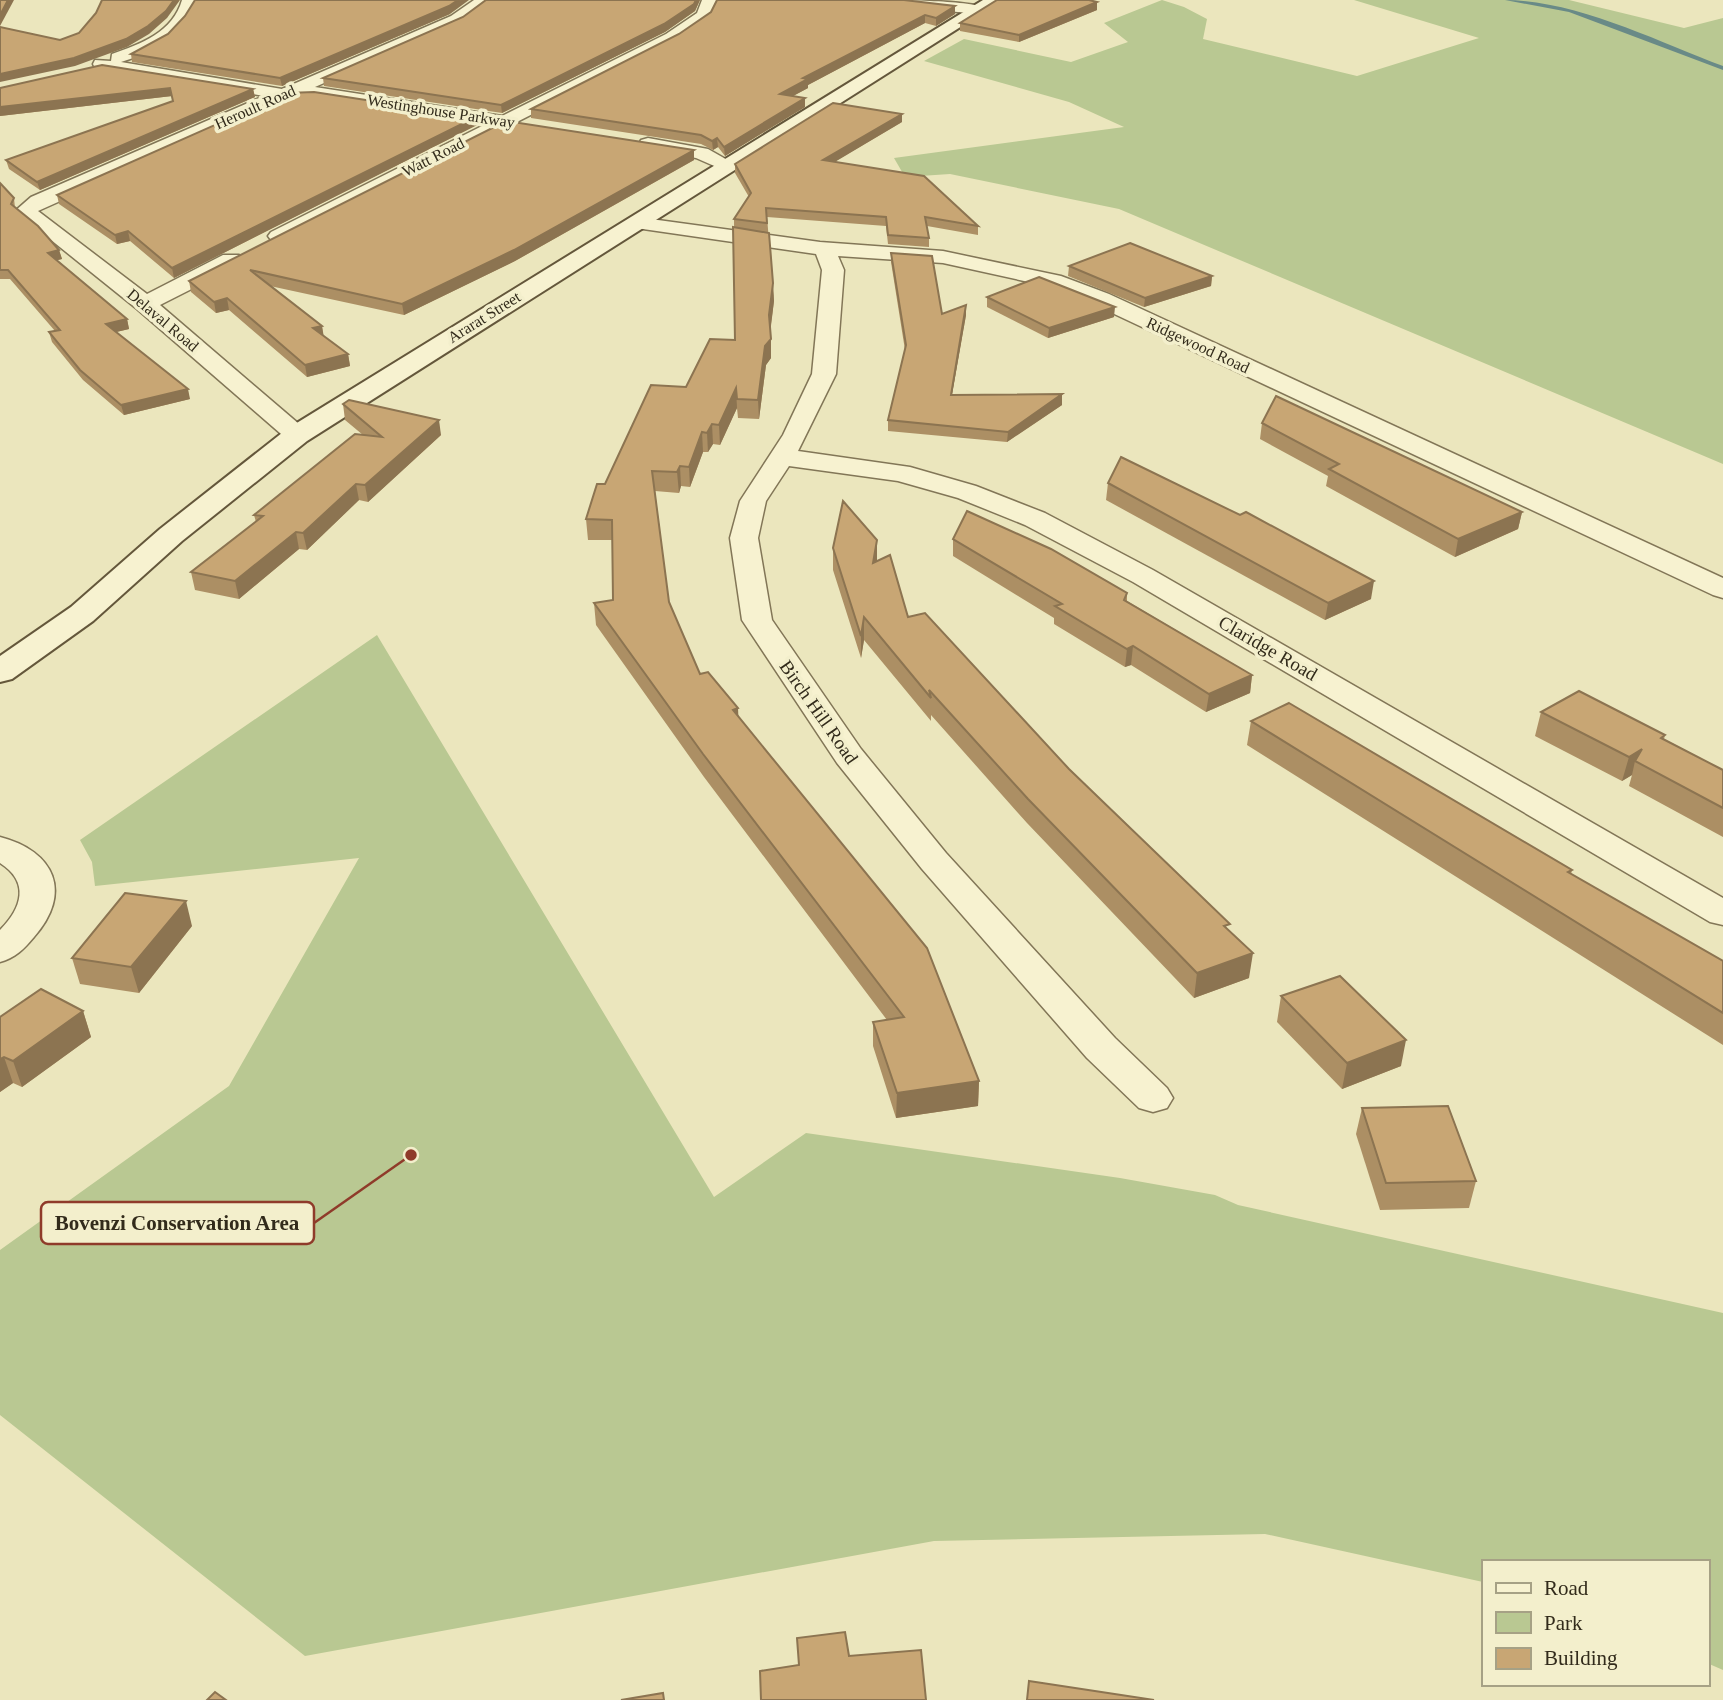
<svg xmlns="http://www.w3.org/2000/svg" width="1723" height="1700" viewBox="0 0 1723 1700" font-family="Georgia,serif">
	<rect width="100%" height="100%" fill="#ebe6bd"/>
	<g fill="#b9c892">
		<polygon points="1162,0 1184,7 1207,19 1203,39 1357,76 1479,38 1354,0 1569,0 1684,28 1723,18 1723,464 1119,209 950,174 905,177 894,158 1124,127 1069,102 924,61 964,39 1071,62 1128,42 1104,23"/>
		<polygon points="377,635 714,1197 806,1133 1120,1178 1215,1195 1238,1205 1723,1313 1723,1670 1707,1663 1707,1562 1483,1562 1483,1582 1265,1534 934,1541 305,1656 0,1415 0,1250 229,1086 359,858 95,886 92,862 80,840"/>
	</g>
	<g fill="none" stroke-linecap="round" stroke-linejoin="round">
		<path fill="#698a87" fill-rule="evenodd" d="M1505 0C1575 0 1657 41 1723 66V70L1569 12Z"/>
		<g stroke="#827657" stroke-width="3">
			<g id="street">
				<path d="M182 0H198C188 35 154 52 121 62L282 89 451 16 474 0H492L463 22 315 87 502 116 666 34 697 13 702 0H718L710 18 678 40 285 240H271L268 236 271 232 486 124 315 97 288 99 38 211 147 294 223 255H239L242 260 239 265 160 305 306 430 310 435 306 440H288L137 309 15 211 31 197 264 96 95 68 93 64 95 60 111 61 112 54C141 44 173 32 182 0Z"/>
				<path d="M875 0C896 0 974 0 987 9L979 14 883 5Z"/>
				<polygon points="648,138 708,149 738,166 728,172 696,158 641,148 639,144 641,140"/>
				<polygon points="636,217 820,242 943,251 1061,276 1109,294 1723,578 1723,598 1713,595 1093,304 1047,286 943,263 838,256 844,270 836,374 798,451 910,467 976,486 1045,513 1153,570 1723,898 1723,925 1710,922 1133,582 1025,525 958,498 898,481 789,466 766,501 758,538 772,620 861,749 946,853 1115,1038 1167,1088 1173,1098 1167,1108 1153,1112 1139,1108 1087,1058 922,869 837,763 742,620 730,538 740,501 783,435 812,374 822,270 816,254 629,227 626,223"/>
				<path d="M0 837C55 851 73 893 34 937 24 949 15 958 0 962V930C22 908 30 882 0 863Z"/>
			</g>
		</g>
		<g stroke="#64573b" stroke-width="4">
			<polygon id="secondary" points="983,0 1003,0 307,441 182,541 93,621 12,679 0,682 0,656 71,607 160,529 287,429"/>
		</g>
		<use href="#street" fill="#f7f2d0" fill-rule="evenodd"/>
		<use href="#secondary" fill="#f7f2d0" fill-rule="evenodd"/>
	</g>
	<g fill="#ac8f64">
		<polygon points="486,0 700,0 695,11 665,32 502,113 324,86 323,78 463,17"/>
		<polygon points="1097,2 1097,10 1019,42 960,31 960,23"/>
		<polygon points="711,12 955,14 936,26 925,23 808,85 808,88 793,96 805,107 725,156 718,147 713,150 701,144 531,118 531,109 679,34"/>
		<polygon points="450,14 282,86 132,62 131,54 168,34 185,16"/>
		<polygon points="0,88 253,89 255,97 40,190 9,169 6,160 173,102 172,96 0,116"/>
		<polygon points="476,117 477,125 174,278 130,241 117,244 59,204 57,195"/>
		<polygon points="902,122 834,162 978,226 978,235 927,226 929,238 929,247 888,244 886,226 767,217 774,301 770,331 771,358 766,365 759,419 738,418 737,408 720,445 713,444 708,452 703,452 690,487 681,486 679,493 655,491 669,602 700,674 739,717 979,1081 978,1106 896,1118 873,1046 873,1022 887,1020 704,777 596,625 594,603 613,600 613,540 588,540 586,519 605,484 686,387 735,340 734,219 749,197 735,173 735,164"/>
		<polygon points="694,150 694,160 515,261 404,315 270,286 322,326 323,336 348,354 350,366 307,377 229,310 216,313 191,292 189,281"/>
		<polygon points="0,183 14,198 15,208 59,250 62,259 57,260 127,319 129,329 116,332 190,399 124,415 83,380 52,342 49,332 55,331 10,279 0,279"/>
		<polygon points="891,253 942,314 966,305 966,315 952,395 1062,405 1007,442 888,431 888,420 905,350 891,262"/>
		<polygon points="1069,266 1212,276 1211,286 1144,307 1068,276"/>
		<polygon points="987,297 1114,317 1048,338 987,307"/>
		<polygon points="343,404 441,435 368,502 359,500 307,550 299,549 239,599 195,590 191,572 256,522 254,515 363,435 345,420"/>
		<polygon points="1262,423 1522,512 1518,529 1455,557 1326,486 1328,476 1260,439"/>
		<polygon points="1108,483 1371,599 1325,620 1106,500"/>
		<polygon points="953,539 1127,593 1127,601 1252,675 1250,693 1206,712 1131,665 1125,667 1054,624 1054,618 953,556"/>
		<polygon points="833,548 877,561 908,617 1069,769 1229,930 1249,978 1194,998 1027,823 931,715 931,721 864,640 861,658 833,570"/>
		<polygon points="1541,712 1665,735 1664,739 1723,770 1723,837 1629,786 1632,775 1622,781 1535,736"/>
		<polygon points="1251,721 1572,870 1571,874 1723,961 1723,1045 1247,745"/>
		<polygon points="192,926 139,993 80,984 72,958"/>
		<polygon points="1281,996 1401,1066 1342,1089 1277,1022"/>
		<polygon points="83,1011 91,1037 22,1087 13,1083 0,1092 0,1017"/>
		<polygon points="1362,1108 1476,1181 1469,1208 1380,1210 1356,1134"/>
	</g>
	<g fill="#8c7451">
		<polygon points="8,0 14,0 0,26 0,15"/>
		<polygon points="174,0 180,0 167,18 149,34 127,47 75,66 0,82 0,74"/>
		<polygon points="458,0 469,0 450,14 282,86 280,78"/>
		<polygon points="696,0 700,0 695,11 665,32 502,113 501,105"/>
		<polygon points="1097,2 1097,10 1019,42 1019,35"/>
		<polygon points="955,6 955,14 936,26 936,18"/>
		<polygon points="925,15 925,23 808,85 808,88 780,103 780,94 803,78"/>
		<polygon points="170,88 172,96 0,116 0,107"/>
		<polygon points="253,89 255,97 40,190 37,182"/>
		<polygon points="805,98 805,107 725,156 724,147"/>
		<polygon points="902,114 902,122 823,169 823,160"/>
		<polygon points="476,117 477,125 174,278 172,268"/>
		<polygon points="717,138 718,147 713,150 712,141"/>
		<polygon points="694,150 694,160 515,261 404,315 402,304"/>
		<polygon points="128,231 130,241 117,244 115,235"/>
		<polygon points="59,250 62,259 50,262 48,253"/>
		<polygon points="1212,276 1211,286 1144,307 1145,298"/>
		<polygon points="773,283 774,301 770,334 769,315"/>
		<polygon points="227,298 229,310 216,313 214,302"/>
		<polygon points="966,305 966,315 950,405 951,395"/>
		<polygon points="1115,307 1114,317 1048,338 1049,328"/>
		<polygon points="127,319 129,329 108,334 106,324"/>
		<polygon points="322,326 324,338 313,328"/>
		<polygon points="771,339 771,358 766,365 759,419 758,400 765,346"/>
		<polygon points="348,354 350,366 307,377 305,365"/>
		<polygon points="736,388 737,408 720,445 719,425"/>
		<polygon points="188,389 190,399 124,415 121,405"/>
		<polygon points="1062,394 1062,405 1007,442 1008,432"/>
		<polygon points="439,420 441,435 368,502 365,485"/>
		<polygon points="712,424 713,444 708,452 707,433"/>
		<polygon points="702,432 703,452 690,487 689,467"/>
		<polygon points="680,466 681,486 679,493 677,472"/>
		<polygon points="356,484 359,500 307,550 303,533"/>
		<polygon points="1522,512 1518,529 1455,557 1458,539"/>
		<polygon points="296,532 299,549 239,599 235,581"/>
		<polygon points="877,540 877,561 873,563"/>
		<polygon points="1374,581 1371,599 1325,620 1328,603"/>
		<polygon points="864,617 864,640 861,658 861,636"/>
		<polygon points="1133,646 1131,665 1125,667 1127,649"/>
		<polygon points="1252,675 1250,693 1206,712 1209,694"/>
		<polygon points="738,708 739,731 733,710"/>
		<polygon points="1642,749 1635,761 1632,775 1622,781 1629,757"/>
		<polygon points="186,901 192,926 139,993 131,967"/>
		<polygon points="1253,953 1249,978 1194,998 1197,973"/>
		<polygon points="83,1011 91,1037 22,1087 13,1061"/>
		<polygon points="1406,1040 1401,1066 1342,1089 1347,1063"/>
		<polygon points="4,1057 13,1083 0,1092 0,1059"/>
		<polygon points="979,1081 978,1106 896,1118 897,1093"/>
	</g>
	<g fill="#c8a674" stroke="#8c7451" stroke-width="2">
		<polygon points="0,0 8,0 0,15"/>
		<polygon points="102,0 174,0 166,11 148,26 126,39 74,58 0,74 0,27 60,40 79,33 96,13"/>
		<polygon points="195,0 458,0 449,6 280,78 131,54 168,34 185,16"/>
		<polygon points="486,0 696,0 694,4 664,24 501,105 323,78 463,17"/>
		<polygon points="717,0 904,0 955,6 936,18 925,15 803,78 808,79 780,94 805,98 724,147 717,138 712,141 701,135 531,109 679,34 711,12"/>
		<polygon points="997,0 1089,0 1097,2 1019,35 960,23"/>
		<polygon points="102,65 253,89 37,182 6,160 173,101 170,88 0,107 0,88"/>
		<polygon points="314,92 476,117 172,268 128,231 115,235 57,195 287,93"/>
		<polygon points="833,103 902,114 823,160 924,176 978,226 925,217 929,238 888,235 886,217 766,208 767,223 734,219 751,193 735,164"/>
		<polygon points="506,121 694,150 514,250 402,304 250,270 322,326 313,328 348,354 305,365 227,298 214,302 189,281"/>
		<polygon points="0,183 14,198 11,204 38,226 59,250 48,253 127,319 106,324 188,389 121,405 80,370 49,332 60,330 8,270 0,270"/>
		<polygon points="733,227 769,233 773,283 769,315 771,339 765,346 758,400 737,399 736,388 719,425 712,424 707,433 702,432 689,467 680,466 677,472 652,471 669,602 700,674 708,672 738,708 733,710 927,948 979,1081 897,1093 873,1022 904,1017 703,754 594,603 613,600 612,520 586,519 597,484 605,484 651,385 686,387 710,339 735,340"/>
		<polygon points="1130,243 1212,276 1145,298 1069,266"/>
		<polygon points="891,253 932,256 942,314 966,305 951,395 1062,394 1008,432 888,420 906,345"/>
		<polygon points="1039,277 1115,307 1049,328 987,297"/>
		<polygon points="1276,396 1522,512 1458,539 1329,469 1339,464 1262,423"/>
		<polygon points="349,400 439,420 365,485 356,484 303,533 296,532 235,581 191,572 263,516 254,515 355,434 382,437 343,404"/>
		<polygon points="1121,457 1240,515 1246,512 1374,581 1328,603 1108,483"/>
		<polygon points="843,501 877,540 873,563 890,555 908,617 925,613 1069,769 1230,924 1224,926 1253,953 1197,973 1028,799 929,690 931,698 864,617 861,636 833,548"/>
		<polygon points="967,511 1051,549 1127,593 1124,600 1252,675 1209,694 1133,646 1127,649 1055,606 1062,604 953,539"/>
		<polygon points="1579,691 1665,735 1661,738 1723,770 1723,808 1635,761 1642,749 1629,757 1541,712"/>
		<polygon points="1289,703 1572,870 1568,872 1723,961 1723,1013 1251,721"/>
		<polygon points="125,893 186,901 131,967 72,958"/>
		<polygon points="1340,976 1406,1040 1347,1063 1281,996"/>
		<polygon points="41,989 83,1011 13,1061 4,1057 0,1059 0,1017"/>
		<polygon points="1448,1106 1476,1181 1386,1183 1362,1108"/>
		<polygon points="845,1632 849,1656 921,1650 926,1700 761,1700 760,1671 799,1665 797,1638"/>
		<polygon points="1029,1681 1154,1700 1027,1700"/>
		<polygon points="215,1692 226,1700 207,1700"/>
		<polygon points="663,1693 664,1700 621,1700"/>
	</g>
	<g text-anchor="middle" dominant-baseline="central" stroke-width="7" stroke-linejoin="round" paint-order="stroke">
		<g font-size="16" fill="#322b1b" stroke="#f3efcc">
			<text transform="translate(255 107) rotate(-24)">Heroult Road</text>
			<text transform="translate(441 111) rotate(9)">Westinghouse Parkway</text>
			<text transform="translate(433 157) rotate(-27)">Watt Road</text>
			<text transform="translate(484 317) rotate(-32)">Ararat Street</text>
			<text transform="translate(163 320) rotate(40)">Delaval Road</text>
			<text transform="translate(1198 345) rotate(25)">Ridgewood Road</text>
		</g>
		<g font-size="19" fill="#322b1b" stroke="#f3efcc">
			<text transform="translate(1268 648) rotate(30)">Claridge Road</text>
			<text transform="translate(819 712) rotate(55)">Birch Hill Road</text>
		</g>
	</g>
	<path fill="none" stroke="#8f3b2a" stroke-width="2.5" d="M411 1155L314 1223"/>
	<circle fill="#8f3b2a" stroke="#f3efcc" stroke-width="2.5" cx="411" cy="1155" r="7"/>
	<rect fill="#f3efcc" stroke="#8f3b2a" stroke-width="2.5" x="41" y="1202" width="273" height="42" rx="7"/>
	<g font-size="21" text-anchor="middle" font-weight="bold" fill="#322b1b">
		<text x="177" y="1230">Bovenzi Conservation Area</text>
	</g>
	<rect x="1482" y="1560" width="228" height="126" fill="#f3efcc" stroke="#a6a185" stroke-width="2"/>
	<rect x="1496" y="1583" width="35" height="10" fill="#f7f2d0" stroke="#a6a185" stroke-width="2"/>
	<text x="1544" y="1595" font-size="21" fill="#322b1b">Road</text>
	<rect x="1496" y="1612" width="35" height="21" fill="#b9c892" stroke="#a6a185" stroke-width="2"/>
	<text x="1544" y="1630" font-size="21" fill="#322b1b">Park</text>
	<rect x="1496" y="1648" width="35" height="21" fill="#c8a674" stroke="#a6a185" stroke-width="2"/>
	<text x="1544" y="1665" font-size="21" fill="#322b1b">Building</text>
</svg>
